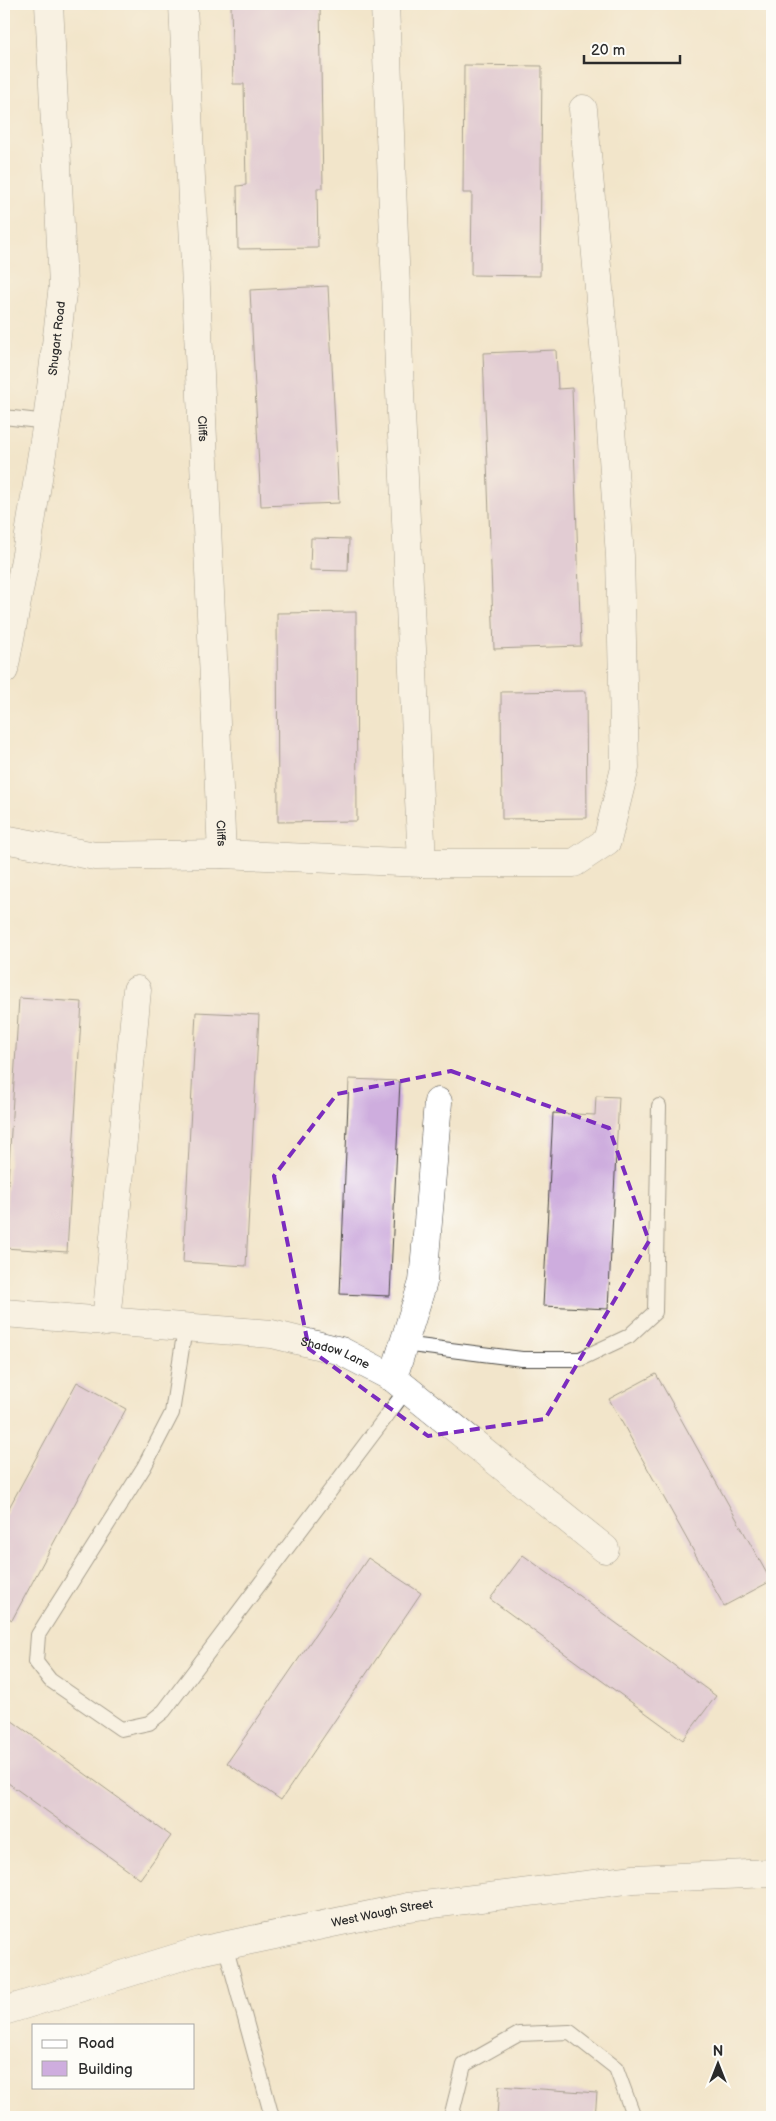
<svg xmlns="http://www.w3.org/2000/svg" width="776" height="2121" viewBox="0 0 776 2121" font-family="'Balsamiq Sans',sans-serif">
	<rect width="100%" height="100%" fill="#fdfcf7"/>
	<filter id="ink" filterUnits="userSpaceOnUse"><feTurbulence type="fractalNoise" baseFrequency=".02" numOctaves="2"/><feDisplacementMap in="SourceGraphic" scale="10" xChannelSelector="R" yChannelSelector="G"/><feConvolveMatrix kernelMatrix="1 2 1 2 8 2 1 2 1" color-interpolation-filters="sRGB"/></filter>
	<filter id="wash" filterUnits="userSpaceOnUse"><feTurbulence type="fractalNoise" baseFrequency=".0096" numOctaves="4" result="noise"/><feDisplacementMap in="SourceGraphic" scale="20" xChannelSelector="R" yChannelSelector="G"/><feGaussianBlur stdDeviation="1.12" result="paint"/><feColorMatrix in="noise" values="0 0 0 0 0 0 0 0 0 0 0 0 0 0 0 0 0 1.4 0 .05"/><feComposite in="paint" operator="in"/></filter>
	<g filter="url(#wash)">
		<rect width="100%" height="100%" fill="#f2e5cb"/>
		<g id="blocks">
			<g fill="#ceadde">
				<polygon points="231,4 320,4 323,188 317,188 318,248 238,249 237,186 246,185 244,84 233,84"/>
				<polygon points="464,65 542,66 540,276 471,275 472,193 463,193"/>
				<polygon points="328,286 339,503 261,506 250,290"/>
				<polygon points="556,350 558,389 572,388 581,646 494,649 483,353"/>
				<polygon points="311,538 349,539 348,571 310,570"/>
				<polygon points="356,612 357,821 278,822 277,613"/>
				<polygon points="586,691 587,818 502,819 501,692"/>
				<polygon points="19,998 82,1002 67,1252 4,1248"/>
				<polygon points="196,1012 259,1015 246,1266 183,1262"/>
				<polygon points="349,1079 400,1081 390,1296 340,1294"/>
				<polygon points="596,1096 619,1097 608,1309 543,1306 553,1113 595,1115"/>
				<polygon points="656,1374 771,1581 724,1606 609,1399"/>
				<polygon points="77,1382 126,1409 12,1620 4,1615 4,1517"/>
				<polygon points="523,1555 716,1696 683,1740 490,1599"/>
				<polygon points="368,1558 421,1593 281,1800 227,1763"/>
				<polygon points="4,1715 171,1836 140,1879 4,1780"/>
				<polygon points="499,2086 597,2093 595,2117 497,2117"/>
			</g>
		</g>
	</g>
	<g filter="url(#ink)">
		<use href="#blocks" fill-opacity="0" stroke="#494743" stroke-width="1"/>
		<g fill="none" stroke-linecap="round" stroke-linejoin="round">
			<g stroke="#494743" stroke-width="16">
				<g id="service">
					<polyline points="4,417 47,422"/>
					<polyline points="185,1328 172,1413 144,1467 38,1635 36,1662 50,1680 121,1729 149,1723 164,1711 407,1389"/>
					<polyline points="403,1344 522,1359 580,1359 629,1336 655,1312 659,1106"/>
					<polyline points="225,1945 272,2117"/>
					<polyline points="451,2117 464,2065 519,2034 570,2032 616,2068 634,2117"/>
				</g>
			</g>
			<g stroke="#494743" stroke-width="29">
				<g id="minor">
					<path id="s1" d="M183 4 222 854"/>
					<polyline points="385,4 400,392 422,863"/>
					<polyline points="4,839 95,856 222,854 422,863 574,863 607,841 625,768 620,556 609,401 583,109"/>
					<path id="s2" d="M4 1313 272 1334 341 1351 393 1378 605 1549"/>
					<polyline points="106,1322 137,990"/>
					<polyline points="393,1378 423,1282 438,1102"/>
				</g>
			</g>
			<g stroke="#494743" stroke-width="29">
				<g id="tertiary">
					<path id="s3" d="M4 670 26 554 47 422 63 285 49 4"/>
					<path id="s4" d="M4 2011 199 1951 408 1907 634 1879 772 1873"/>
				</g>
			</g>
			<use href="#service" stroke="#fff" stroke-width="14"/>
			<use href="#minor" stroke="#fff" stroke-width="28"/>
			<use href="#tertiary" stroke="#fff" stroke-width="28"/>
		</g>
	</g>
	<path d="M0 0H776V2121H0ZM451 1071 609 1128 649 1241 545 1419 428 1436 309 1349 274 1176 337 1094Z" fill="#f2e5cb" fill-opacity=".55" fill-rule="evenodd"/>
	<path fill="none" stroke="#7b2cbf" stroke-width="4" stroke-dasharray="10 6" stroke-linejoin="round" d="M451 1071 609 1128 649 1241 545 1419 428 1436 309 1349 274 1176 337 1094Z"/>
	<g text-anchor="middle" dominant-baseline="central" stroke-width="5" stroke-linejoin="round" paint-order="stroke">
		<g font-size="12" fill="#2b2b2b" stroke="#fdfcf7">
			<text stroke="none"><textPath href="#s3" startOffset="336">Shugart Road</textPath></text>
			<text stroke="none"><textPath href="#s1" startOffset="425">Cliffs</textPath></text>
			<text stroke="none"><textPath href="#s1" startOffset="830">Cliffs</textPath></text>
			<text stroke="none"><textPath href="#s2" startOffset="335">Shadow Lane</textPath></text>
			<text stroke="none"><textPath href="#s4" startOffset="391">West Waugh Street</textPath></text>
		</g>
	</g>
	<rect width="776" height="2121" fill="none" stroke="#fdfcf7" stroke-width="20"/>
	<rect x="32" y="2024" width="162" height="65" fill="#fdfcf7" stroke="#a9a8a5"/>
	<rect x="42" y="2040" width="25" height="8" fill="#ffffff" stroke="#a9a8a5"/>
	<text x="78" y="2048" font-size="15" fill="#2b2b2b">Road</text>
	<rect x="42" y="2061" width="25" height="15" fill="#ceadde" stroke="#a9a8a5"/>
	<text x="78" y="2074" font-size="15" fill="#2b2b2b">Building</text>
	<g transform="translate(718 2064)" stroke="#fdfcf7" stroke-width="4" paint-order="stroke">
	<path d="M0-4L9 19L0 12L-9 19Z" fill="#2b2b2b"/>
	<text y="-8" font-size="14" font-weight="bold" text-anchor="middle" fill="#2b2b2b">N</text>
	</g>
	<path d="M584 55v8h96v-8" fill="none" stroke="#2b2b2b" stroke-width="2.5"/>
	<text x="591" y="55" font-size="15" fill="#2b2b2b" stroke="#fdfcf7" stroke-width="4" paint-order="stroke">20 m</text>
</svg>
